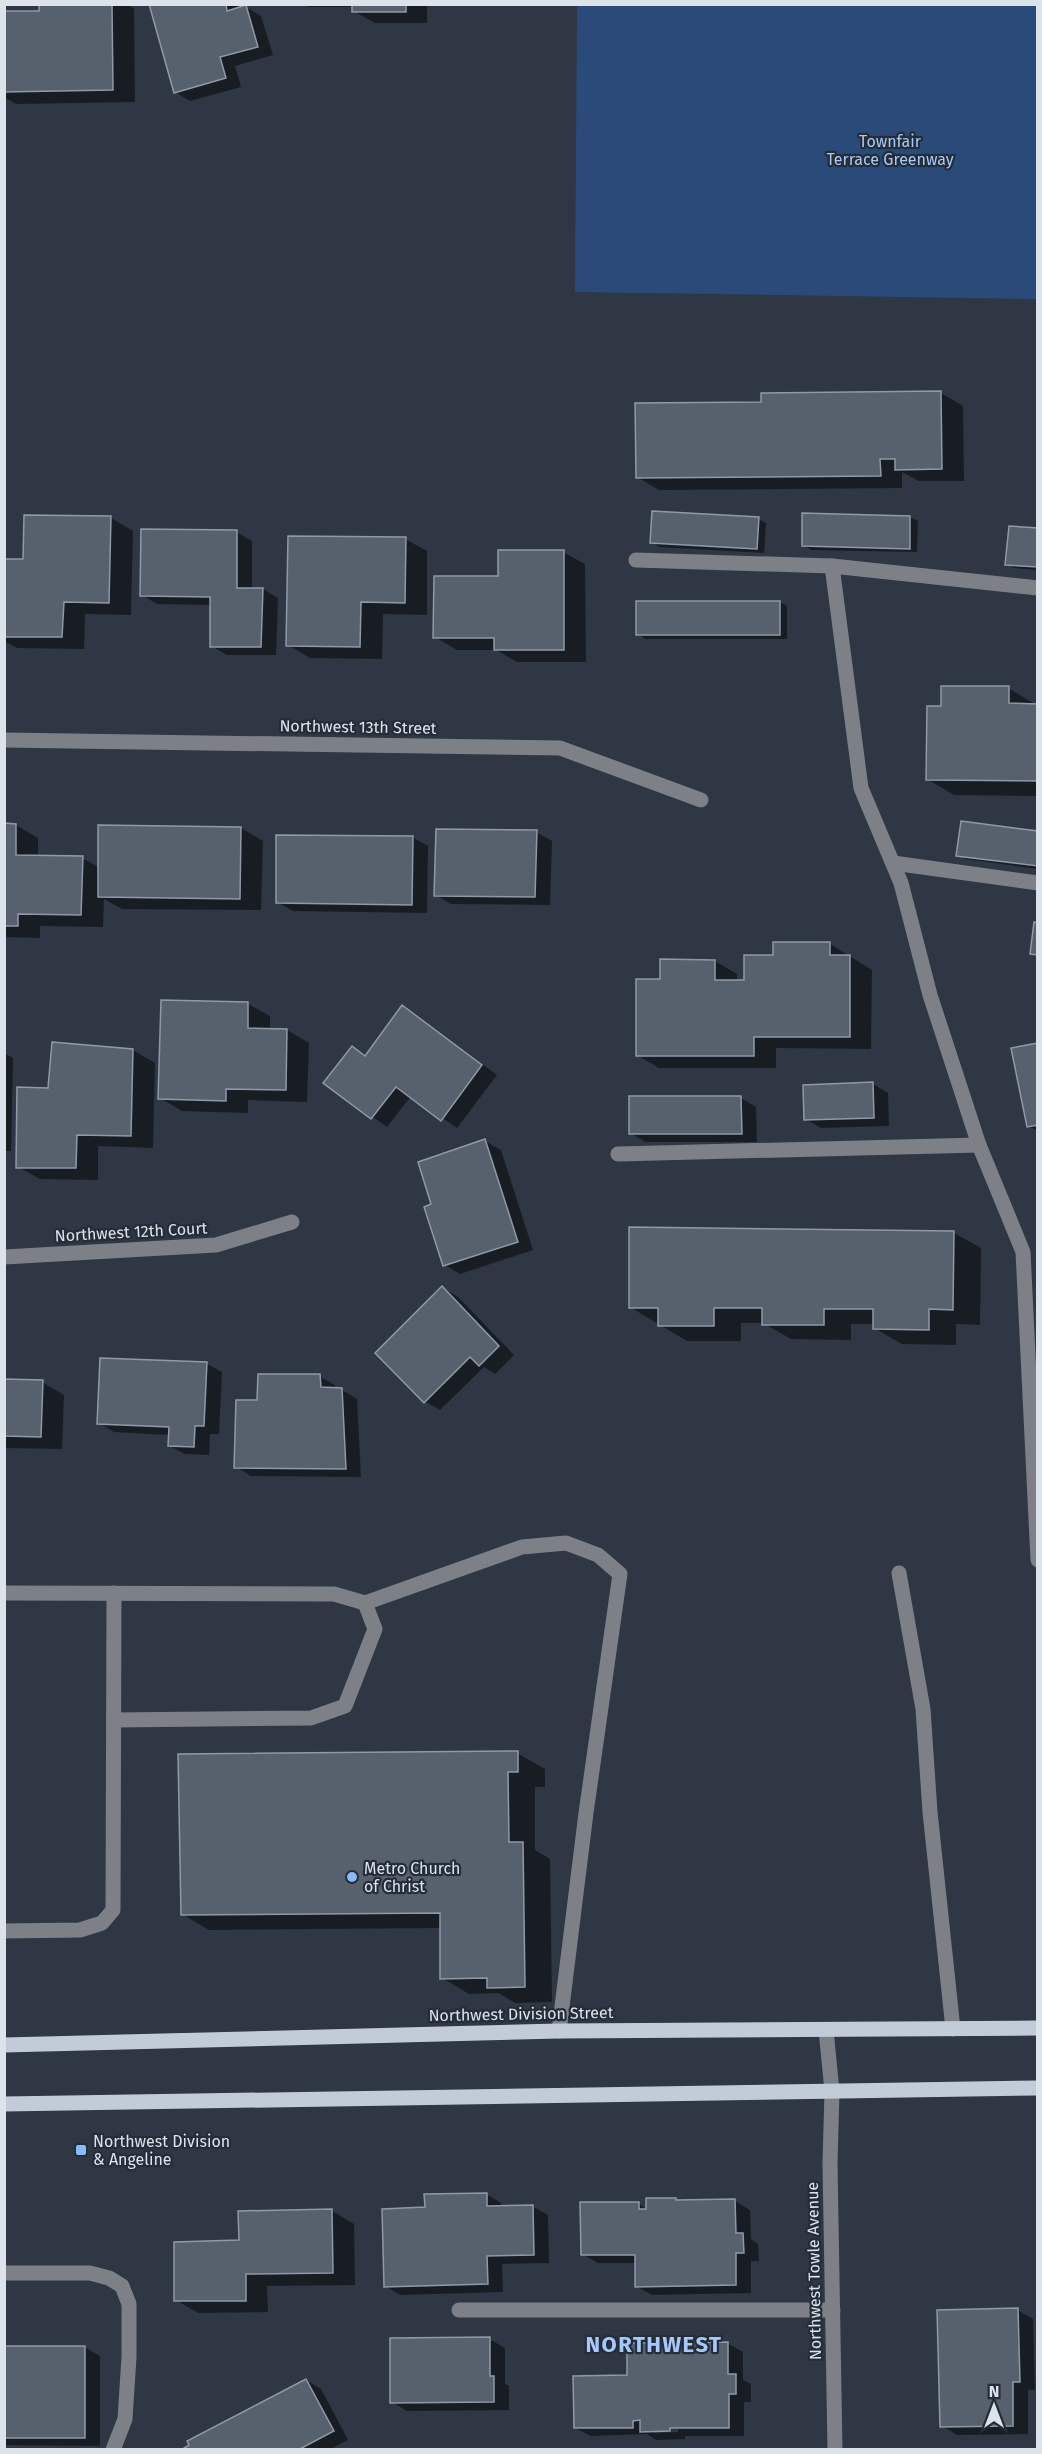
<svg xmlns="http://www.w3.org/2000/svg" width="1042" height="2454" viewBox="0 0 1042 2454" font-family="'Fira Sans',sans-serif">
	<rect width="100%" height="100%" fill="#2e3743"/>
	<polygon fill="#2a4b79" points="577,5 1037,5 1037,299 575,292"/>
	<g fill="#0007" fill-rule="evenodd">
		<polygon points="40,4 126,4 134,9 135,102 16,104 4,97 4,13 40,12"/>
		<polygon points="151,4 238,4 239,9 246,7 261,16 273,55 235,66 241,87 190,101 175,92"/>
		<polygon points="303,4 427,4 427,23 375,23 353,11 353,7 308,7"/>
		<polygon points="941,393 963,406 964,481 919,481 902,472 902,488 659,490 637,477 763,404"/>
		<polygon points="804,515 910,517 918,521 917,552 811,550 803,545"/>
		<polygon points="111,518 133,531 131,615 85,614 84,649 17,648 4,641 4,560 24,561"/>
		<polygon points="758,519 766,523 764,553 659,547 651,542"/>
		<polygon points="1038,530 1038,570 1014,568 1007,564"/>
		<polygon points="237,532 252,541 252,589 263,589 278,598 276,655 227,655 211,646 211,605 157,604 142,595"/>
		<polygon points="405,539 427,551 427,615 383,614 382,659 310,658 288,645"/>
		<polygon points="563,552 585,564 586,662 517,662 496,650 457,650 435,637 499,578"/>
		<polygon points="780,602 787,606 787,639 645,639 638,634"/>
		<polygon points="1008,688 1038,706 1038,796 954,795 927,779 943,707"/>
		<polygon points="4,825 16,825 38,838 38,857 82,858 100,868 100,827 241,828 263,841 261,910 122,909 104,899 103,927 40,926 40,938 4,937"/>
		<polygon points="536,832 552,841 550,905 451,904 436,895"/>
		<polygon points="1038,833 1038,869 965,859 958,855"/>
		<polygon points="412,837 428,846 427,913 293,911 277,902"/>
		<polygon points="830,944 872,970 871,1049 776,1048 776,1068 659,1068 637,1055 662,981 715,961 737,974 737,981 746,981 775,956"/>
		<polygon points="163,1001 248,1004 270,1016 270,1030 287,1030 309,1043 307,1102 248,1100 248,1113 182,1111 160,1098"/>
		<polygon points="402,1007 418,1016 497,1075 457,1128 411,1096 387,1127 325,1083 352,1048 367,1056"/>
		<polygon points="1038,1044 1038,1131 1028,1126"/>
		<polygon points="133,1050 155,1063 153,1148 98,1146 98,1180 40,1179 18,1167 49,1089"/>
		<polygon points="4,1053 13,1058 11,1151 4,1151"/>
		<polygon points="873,1084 888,1093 889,1126 821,1128 805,1119"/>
		<polygon points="741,1098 756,1107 757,1142 646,1142 630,1133"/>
		<polygon points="485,1141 501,1150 533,1250 460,1274 445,1265 433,1205"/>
		<polygon points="954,1233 981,1248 980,1325 956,1324 956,1345 902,1344 874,1328 874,1324 851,1324 851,1340 791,1339 763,1323 741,1323 741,1341 687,1341 630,1307"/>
		<polygon points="443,1288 458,1297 514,1355 495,1374 484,1367 440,1410 424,1401"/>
		<polygon points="207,1364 222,1372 219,1434 210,1434 209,1455 185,1454 170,1446 170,1435 114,1432 99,1423"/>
		<polygon points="319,1376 335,1385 335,1389 342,1390 357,1399 361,1477 251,1476 236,1467 259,1401"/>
		<polygon points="4,1381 42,1382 64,1395 62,1449 4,1448"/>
		<polygon points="517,1753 545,1769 545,1787 535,1787 535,1850 550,1859 552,2002 515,2003 499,1993 469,1994 442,1978 441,1928 209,1930 182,1914"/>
		<polygon points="486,2194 501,2203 501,2207 532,2206 548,2215 549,2263 502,2264 503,2292 400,2295 385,2286 426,2209"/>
		<polygon points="676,2199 680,2202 735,2201 750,2210 751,2239 758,2244 759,2261 751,2261 751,2293 652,2295 636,2286 636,2263 598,2263 582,2254 639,2204 647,2209"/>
		<polygon points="332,2211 354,2224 355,2285 267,2286 268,2312 198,2313 176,2300 240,2241 239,2212"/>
		<polygon points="1017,2310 1033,2319 1035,2390 1028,2390 1028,2434 957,2435 942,2426"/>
		<polygon points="489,2339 505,2348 505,2384 509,2386 509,2410 407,2411 392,2402"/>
		<path d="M727 2343 743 2352V2380L751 2384V2402H744V2436H685V2439L656 2440 647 2434 591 2436 575 2428ZM678 2429V2432L654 2433V2430Z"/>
		<polygon points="4,2347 84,2347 100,2356 100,2446 4,2445"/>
		<polygon points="306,2380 321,2389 348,2440 329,2450 184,2450"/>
	</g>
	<g fill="#57606d" stroke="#8f99a8" stroke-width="1.5">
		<polygon points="39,4 112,4 113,90 4,92 4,11 39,11"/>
		<polygon points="149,4 226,4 227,11 246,5 258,47 220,57 226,78 174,93"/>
		<rect x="352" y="4" width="54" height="8"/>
		<polygon points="941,391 942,469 895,470 895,459 880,459 881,476 636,478 635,403 761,402 761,393"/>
		<polygon points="652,511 759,517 757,549 650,543"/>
		<polygon points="802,513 910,516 910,549 802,546"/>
		<polygon points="24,515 111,516 109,603 64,602 62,637 4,637 4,559 23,559"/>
		<polygon points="1009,526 1038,528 1038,567 1005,565"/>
		<polygon points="141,529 237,530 237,588 263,588 261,647 210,647 210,597 140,596"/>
		<polygon points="288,536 406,537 405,603 361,602 360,647 286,646"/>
		<polygon points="498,550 564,550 564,650 494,650 494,638 433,638 434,576 498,576"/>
		<rect x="636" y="601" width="144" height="34"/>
		<polygon points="941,686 1009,686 1009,703 1038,704 1038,781 926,780 927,706 941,706"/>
		<polygon points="961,821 1038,831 1038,866 956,856"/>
		<polygon points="4,823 16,824 16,855 83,856 81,915 18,914 18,926 4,926"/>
		<polygon points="98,825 241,827 240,899 98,897"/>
		<polygon points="436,829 537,830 535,897 434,896"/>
		<polygon points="276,835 413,836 412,905 276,903"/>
		<polygon points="1034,922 1038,923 1038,955 1030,954"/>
		<polygon points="773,942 830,942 830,955 850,955 850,1037 754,1037 754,1056 636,1056 636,979 660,979 660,959 715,960 715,980 744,980 744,955 773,955"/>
		<polygon points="161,1000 248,1002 248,1028 287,1029 286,1090 226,1089 226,1101 158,1099"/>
		<polygon points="402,1005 482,1065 441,1121 396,1087 371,1119 323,1083 352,1046 365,1056"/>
		<polygon points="52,1042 133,1049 131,1136 77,1135 76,1168 16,1168 17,1087 48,1088"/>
		<polygon points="1038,1043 1038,1125 1027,1127 1011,1048"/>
		<polygon points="873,1082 874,1118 804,1120 803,1085"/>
		<polygon points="629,1096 741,1096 742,1134 629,1134"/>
		<polygon points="485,1139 518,1242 443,1266 424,1207 431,1204 418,1162"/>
		<polygon points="629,1227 954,1231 953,1310 929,1309 929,1330 873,1329 873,1309 824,1309 824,1325 762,1325 762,1308 714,1308 714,1326 658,1326 658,1308 629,1308"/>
		<polygon points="442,1286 499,1346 479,1366 470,1357 424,1403 375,1353"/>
		<polygon points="100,1358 207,1362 204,1426 195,1426 194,1447 168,1446 169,1427 97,1424"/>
		<polygon points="258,1374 320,1374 321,1387 342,1388 346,1469 234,1468 236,1400 257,1400"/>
		<polygon points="4,1379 43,1380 41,1437 4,1436"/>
		<polygon points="518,1751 518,1772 508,1772 509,1842 523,1842 525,1987 487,1988 487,1978 440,1979 440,1913 181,1915 178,1754"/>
		<polygon points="487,2193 487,2206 533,2205 534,2255 487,2256 488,2284 384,2287 382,2209 425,2207 424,2194"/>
		<polygon points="646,2198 676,2198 676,2200 735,2199 736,2233 743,2233 744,2253 736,2253 736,2285 635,2287 635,2255 581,2255 580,2202 639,2202 639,2209 646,2209"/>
		<polygon points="332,2209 333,2273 246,2274 246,2301 174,2301 174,2242 239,2240 238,2211"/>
		<polygon points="1018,2308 1020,2382 1013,2382 1013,2426 940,2427 937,2310"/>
		<polygon points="490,2337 490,2376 494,2376 494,2402 390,2403 390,2338"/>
		<polygon points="728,2342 728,2374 736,2374 736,2394 729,2394 729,2428 670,2428 670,2431 640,2432 640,2420 633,2421 633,2428 574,2428 573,2376 627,2375 627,2343"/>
		<rect x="4" y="2346" width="81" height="92"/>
		<polygon points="306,2379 334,2431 298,2450 181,2450 189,2445 187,2441"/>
	</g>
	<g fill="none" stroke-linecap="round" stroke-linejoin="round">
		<g stroke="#7d8187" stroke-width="15">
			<polyline points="636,560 832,566 1038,588"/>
			<polyline points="832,566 861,788 901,883 930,995 979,1145 1023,1252 1038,1560"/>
			<polyline points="4,740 560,748 701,800"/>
			<polyline points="893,863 1038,883"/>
			<polyline points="618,1154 979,1145"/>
			<polyline points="4,1257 216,1245 292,1222"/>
			<polyline points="899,1573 923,1709 930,1812 953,2029"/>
			<polyline points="4,1593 334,1594 365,1603 375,1629 345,1706 311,1718 114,1720"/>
			<polyline points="365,1603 522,1547 566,1543 598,1555 620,1574 586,1813 559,2031"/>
			<polyline points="4,1931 80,1930 102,1923 113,1910 114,1593"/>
			<polyline points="826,2030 832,2091 830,2163 835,2450"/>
			<polyline points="4,2273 90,2273 109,2278 122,2286 129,2304 129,2357 125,2419 113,2450"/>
			<polyline points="459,2310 833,2310"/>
		</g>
		<g stroke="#c2cbd8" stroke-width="15">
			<polyline points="4,2045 559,2031 1038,2028"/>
			<polyline points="4,2104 1038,2088"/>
		</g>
	</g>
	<g fill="#8bbafc" stroke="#242d38" stroke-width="2">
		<circle cx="352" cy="1877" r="6"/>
		<rect x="75" y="2144" width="12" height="12" rx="3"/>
	</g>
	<g text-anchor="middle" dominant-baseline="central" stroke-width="4.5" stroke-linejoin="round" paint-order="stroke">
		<g font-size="16" fill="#a8c9f8" stroke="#242d38">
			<text x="890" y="141">Townfair<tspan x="890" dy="18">Terrace Greenway</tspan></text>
		</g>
		<g font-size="16" fill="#dde3eb" stroke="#242d38">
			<text transform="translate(358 727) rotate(1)">Northwest 13th Street</text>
			<text transform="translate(131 1232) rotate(-3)">Northwest 12th Court</text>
			<text transform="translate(521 2014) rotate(-1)">Northwest Division Street</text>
			<text transform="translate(814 2271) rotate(-91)">Northwest Towle Avenue</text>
		</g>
		<g font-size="16" fill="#dde3eb" stroke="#242d38" text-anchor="start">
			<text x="364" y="1868">Metro Church<tspan x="364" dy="18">of Christ</tspan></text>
			<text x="93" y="2141">Northwest Division<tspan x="93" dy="18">&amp; Angeline</tspan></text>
		</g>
		<g font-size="22" font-weight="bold" letter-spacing="1.5" fill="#a6c9fb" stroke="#242d38">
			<text x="654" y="2344">NORTHWEST</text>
		</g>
	</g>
	<rect width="1042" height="2454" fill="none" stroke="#dde3eb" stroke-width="12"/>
	<g transform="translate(994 2406)" stroke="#242d38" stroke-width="4.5" paint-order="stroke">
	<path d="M0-4.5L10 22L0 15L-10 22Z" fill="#dde3eb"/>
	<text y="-9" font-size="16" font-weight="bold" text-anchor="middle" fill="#dde3eb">N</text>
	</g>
</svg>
